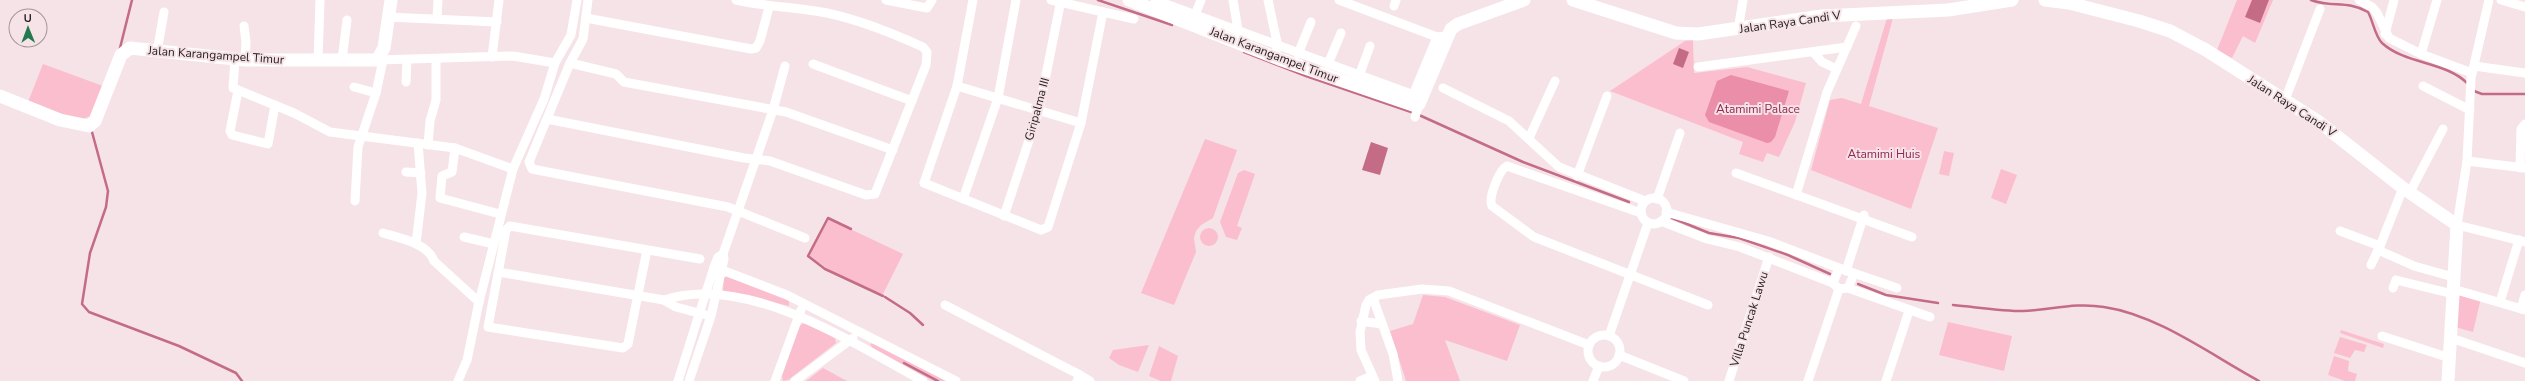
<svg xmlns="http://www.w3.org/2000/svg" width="2525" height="381" viewBox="0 0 2525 381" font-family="'Nunito Sans',sans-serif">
	<rect width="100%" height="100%" fill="#f6e3e8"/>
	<g fill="#fbbece">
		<polygon points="2237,0 2273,0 2255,43 2243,36 2232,58 2217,50"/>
		<polygon points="1887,18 1893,18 1869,106 1938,128 1911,209 1811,170 1830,100 1842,98 1861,104"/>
		<polygon points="1693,40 1694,73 1747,67 1806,83 1795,122 1779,157 1767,153 1763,162 1739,154 1743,142 1610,91 1685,41"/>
		<polygon points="43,64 103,86 90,116 83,119 75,119 28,102"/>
		<polygon points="1205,139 1237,150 1213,218 1201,225 1196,231 1194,238 1196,252 1174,305 1141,293"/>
		<polygon points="1944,151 1954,153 1949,176 1939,174"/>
		<polygon points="2001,169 2017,175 2006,204 1991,198"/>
		<polygon points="1244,170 1255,174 1237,226 1242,228 1237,240 1226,237 1220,222 1238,173"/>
		<path d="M829 219 903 254 883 294C856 285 831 273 809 255Z"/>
		<circle cx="1209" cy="237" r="9"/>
		<polygon points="727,276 784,298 789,301 789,306 726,292 723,290 724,278"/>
		<polygon points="2456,292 2481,298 2473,332 2455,327"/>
		<polygon points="1423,295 1445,297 1520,325 1507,361 1445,340 1460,381 1406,381 1390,331 1413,324"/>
		<polygon points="1948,322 2012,336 2004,371 1939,355"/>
		<polygon points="804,323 835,338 836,343 788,380 783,381 782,376 799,326"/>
		<polygon points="2341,330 2384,344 2383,348 2340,333"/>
		<polygon points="2340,337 2367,345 2364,352 2355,350 2350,358 2334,353"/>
		<polygon points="874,343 946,381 933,381 873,349 870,344"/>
		<polygon points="1149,345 1138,372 1119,365 1109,358 1113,350"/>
		<polygon points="1159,346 1178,356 1171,381 1161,381 1149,376"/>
		<polygon points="2334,356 2349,361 2348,371 2357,374 2355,381 2345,381 2328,375"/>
		<polygon points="823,368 847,381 806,381"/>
	</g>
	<polygon fill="#ea8ea9" points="1731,75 1789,91 1775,137 1771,142 1767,143 1709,122 1705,115 1717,81"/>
	<g fill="#c46c86">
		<polygon points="2252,0 2269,0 2260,23 2245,17"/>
		<polygon points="1679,48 1689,52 1683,68 1673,64"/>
		<polygon points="1371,142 1388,148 1380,175 1362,170"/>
	</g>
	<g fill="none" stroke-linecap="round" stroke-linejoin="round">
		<g stroke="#c46c86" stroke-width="2.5">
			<polyline points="1098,0 1172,25"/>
			<path d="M2311 0C2333 8 2346 0 2368 12 2373 21 2375 36 2382 43 2406 65 2446 61 2468 84"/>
			<polyline points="119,52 132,0"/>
			<polyline points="1244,52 1306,76 1414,113"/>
			<polyline points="2474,91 2482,94 2525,94"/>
			<polyline points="1419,115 1523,162 1629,202"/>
			<polyline points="92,132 108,191 106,207 90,253 82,304 89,312 179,346 236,373 242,381"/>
			<polyline points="1672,218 1709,233 1739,238 1788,255 1830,274"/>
			<polyline points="851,229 828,218 808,256 825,269 883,296"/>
			<polyline points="1858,284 1886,295 1938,303"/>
			<polyline points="885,297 910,313 923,325"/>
			<path d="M1953 305C1976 307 2000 311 2023 311 2050 310 2076 302 2104 307 2158 315 2211 355 2259 381"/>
			<polyline points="904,363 938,381"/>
		</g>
		<g stroke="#fff" stroke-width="9">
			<polyline points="588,0 583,39 570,63 529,162 532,169 728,207 805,238"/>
			<polyline points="886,0 927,8 932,0"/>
			<polyline points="973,0 957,86 924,183 1041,230 1048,227 1081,123 1103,12"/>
			<polyline points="1051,0 1134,19"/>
			<polyline points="1155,0 1422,98"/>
			<polyline points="1233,0 1239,36"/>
			<polyline points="1268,0 1278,47 1276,51"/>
			<polyline points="1339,0 1437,37 1446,36"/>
			<polyline points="2359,0 2372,7 2377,13 2389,38 2421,54 2472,73"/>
			<polyline points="2489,0 2471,78 2467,161 2457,225 2525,242"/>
			<polyline points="2501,0 2525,7"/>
			<polyline points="1394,6 1396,0"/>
			<polyline points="1195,15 1201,0"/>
			<polyline points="388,17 497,22"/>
			<polyline points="437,18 438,0"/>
			<polyline points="586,18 751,49 756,48 760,41 769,7"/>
			<polyline points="244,26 246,42 245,60"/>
			<polyline points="1738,30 1743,0"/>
			<polyline points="2385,34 2394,0"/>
			<polyline points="157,52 164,12"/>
			<polyline points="1814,53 1822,62 1837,69"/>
			<polyline points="1298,54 1311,22"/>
			<polyline points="2421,54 2437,0"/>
			<polyline points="492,57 499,0"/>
			<polyline points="235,59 233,88 294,113 330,132 455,148 513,169"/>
			<polyline points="342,60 347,20"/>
			<polyline points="377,60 513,56 555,63"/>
			<polyline points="318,61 320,0"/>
			<polyline points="570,63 616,74 624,82 786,112 893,150"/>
			<polyline points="813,64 912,101"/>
			<polyline points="1328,64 1341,33"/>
			<polyline points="2474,66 2525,73"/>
			<polyline points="1698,67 1847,47"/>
			<polyline points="1359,76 1370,46"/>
			<polyline points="406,82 407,60"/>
			<polyline points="957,86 1081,123"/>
			<polyline points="2423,86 2470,110"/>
			<polyline points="354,87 376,93"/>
			<polyline points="1443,88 1509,121 1559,167 1645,201"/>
			<polyline points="238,91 230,131 232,135 268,144 275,105"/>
			<polyline points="1413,95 1437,37"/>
			<polyline points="2285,100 2320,9"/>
			<polyline points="1415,117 1419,104"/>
			<path d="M547 119 744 158 770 161 866 195 875 194 926 65 927 52 923 47C890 32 851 16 815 11 789 7 763 6 736 0"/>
			<polyline points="1529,138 1555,81"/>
			<polyline points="428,145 430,121 436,100 436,59"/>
			<polyline points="455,148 452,172 442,176 440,198 500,214"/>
			<polyline points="2467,161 2525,168"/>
			<polyline points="2520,168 2521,129 2525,124"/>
			<polyline points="406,172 421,173"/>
			<polyline points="1736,173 1912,237"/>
			<polyline points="1577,176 1607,96"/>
			<polyline points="2410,192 2443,129"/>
			<polyline points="1796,195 1827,92 1856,26"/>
			<circle cx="1654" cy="211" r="13"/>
			<polyline points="963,199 998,98 1016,0"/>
			<polyline points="1657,199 1680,133"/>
			<polyline points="355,201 358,147 376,93 383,60"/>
			<polyline points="1666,212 1768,241 1839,268"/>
			<path d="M1641 213 1507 166C1499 170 1488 198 1492 206L1534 237 1708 305"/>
			<polyline points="1004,216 1039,110 1061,0"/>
			<polyline points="1661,221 1707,239 1740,247 1833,283"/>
			<polyline points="2340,231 2380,246 2403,188"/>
			<path d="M383 233C399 238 428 243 434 261L479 302"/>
			<polyline points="464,237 494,244"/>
			<polyline points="416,244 422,193 418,143"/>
			<polyline points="647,250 628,344 623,348 488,327 506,230 510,226 700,259"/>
			<polyline points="2378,250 2414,266 2453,277"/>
			<polyline points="2371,265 2380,246"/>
			<polyline points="714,267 787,295 956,381"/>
			<polyline points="1846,271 1864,215"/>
			<path d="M498 272 664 300C747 273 853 343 923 381"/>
			<polyline points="1854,274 1848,288 1839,289 1833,283 1839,268 1897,288"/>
			<polyline points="1848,288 1930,317"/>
			<polyline points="2393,288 2396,280 2453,294"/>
			<polyline points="2453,289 2525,310"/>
			<polyline points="1373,298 1393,354 1398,381"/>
			<polyline points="664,300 676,307 706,315"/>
			<polyline points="2500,302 2519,240"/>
			<polyline points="945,305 1080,375"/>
			<polyline points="2521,309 2525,295"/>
			<polyline points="1361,321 1381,324"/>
			<circle cx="1604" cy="351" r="16"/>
			<polyline points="1609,336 1648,223"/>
			<polyline points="2382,336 2450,358"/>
			<polyline points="2451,338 2525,363"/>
			<polyline points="1619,355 1684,381"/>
			<polyline points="458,381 467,360 479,302 513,169 544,99 555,63 571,35 577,0"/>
			<polyline points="678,381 714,267 718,257 723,254"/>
			<polyline points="689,381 711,316 724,259 723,254 773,110 785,66"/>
			<polyline points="775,381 801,310"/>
			<polyline points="795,381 853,338"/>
			<polyline points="1077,381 1080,375 1090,381"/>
			<polyline points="1360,381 1372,376"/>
			<polyline points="1375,381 1361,350 1360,332 1366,305 1369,300 1378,295 1422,289 1449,291 1589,345"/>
			<polyline points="1593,381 1599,366"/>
			<polyline points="1729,381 1769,257"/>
			<polyline points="1808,381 1839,289"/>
			<polyline points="1886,381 1909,311"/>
		</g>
		<g stroke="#fff" stroke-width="13">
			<polyline points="1129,0 1279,59 1416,106 1419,104 1451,29 1458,24 1524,0"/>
			<polyline points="1573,0 1676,33 1698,34 1822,16 1948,10 2012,0"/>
			<polyline points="2045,0 2069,3 2139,21 2170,31 2206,50 2319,122 2403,188 2457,225 2448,381"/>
			<polyline points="0,96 60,120 89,126 95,121 121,55 130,48 245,60 377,60 384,48 391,0"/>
		</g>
	</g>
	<g text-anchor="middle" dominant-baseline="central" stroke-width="4" stroke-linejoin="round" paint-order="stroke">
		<g font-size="12" fill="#272022" stroke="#f6e3e8">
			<text transform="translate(1790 22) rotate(-8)">Jalan Raya Candi V</text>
			<text transform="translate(216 55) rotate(4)">Jalan Karangampel Timur</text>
			<text transform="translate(1274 55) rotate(21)">Jalan Karangampel Timur</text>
			<text transform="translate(2292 106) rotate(33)">Jalan Raya Candi V</text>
			<text transform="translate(1037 109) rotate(-75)">Giripalma III</text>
			<text transform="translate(1749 319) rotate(-72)">Villa Puncak Lawu</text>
		</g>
		<g font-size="12" fill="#922851" stroke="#f6e3e8">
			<text x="1758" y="109">Atamimi Palace</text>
			<text x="1884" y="154">Atamimi Huis</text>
		</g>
	</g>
	<g transform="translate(28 28) rotate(359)"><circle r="19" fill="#f6e3e8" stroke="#a39599"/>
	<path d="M0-3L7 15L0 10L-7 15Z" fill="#217a4e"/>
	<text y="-6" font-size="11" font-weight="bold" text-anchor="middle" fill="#272022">U</text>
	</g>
</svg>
